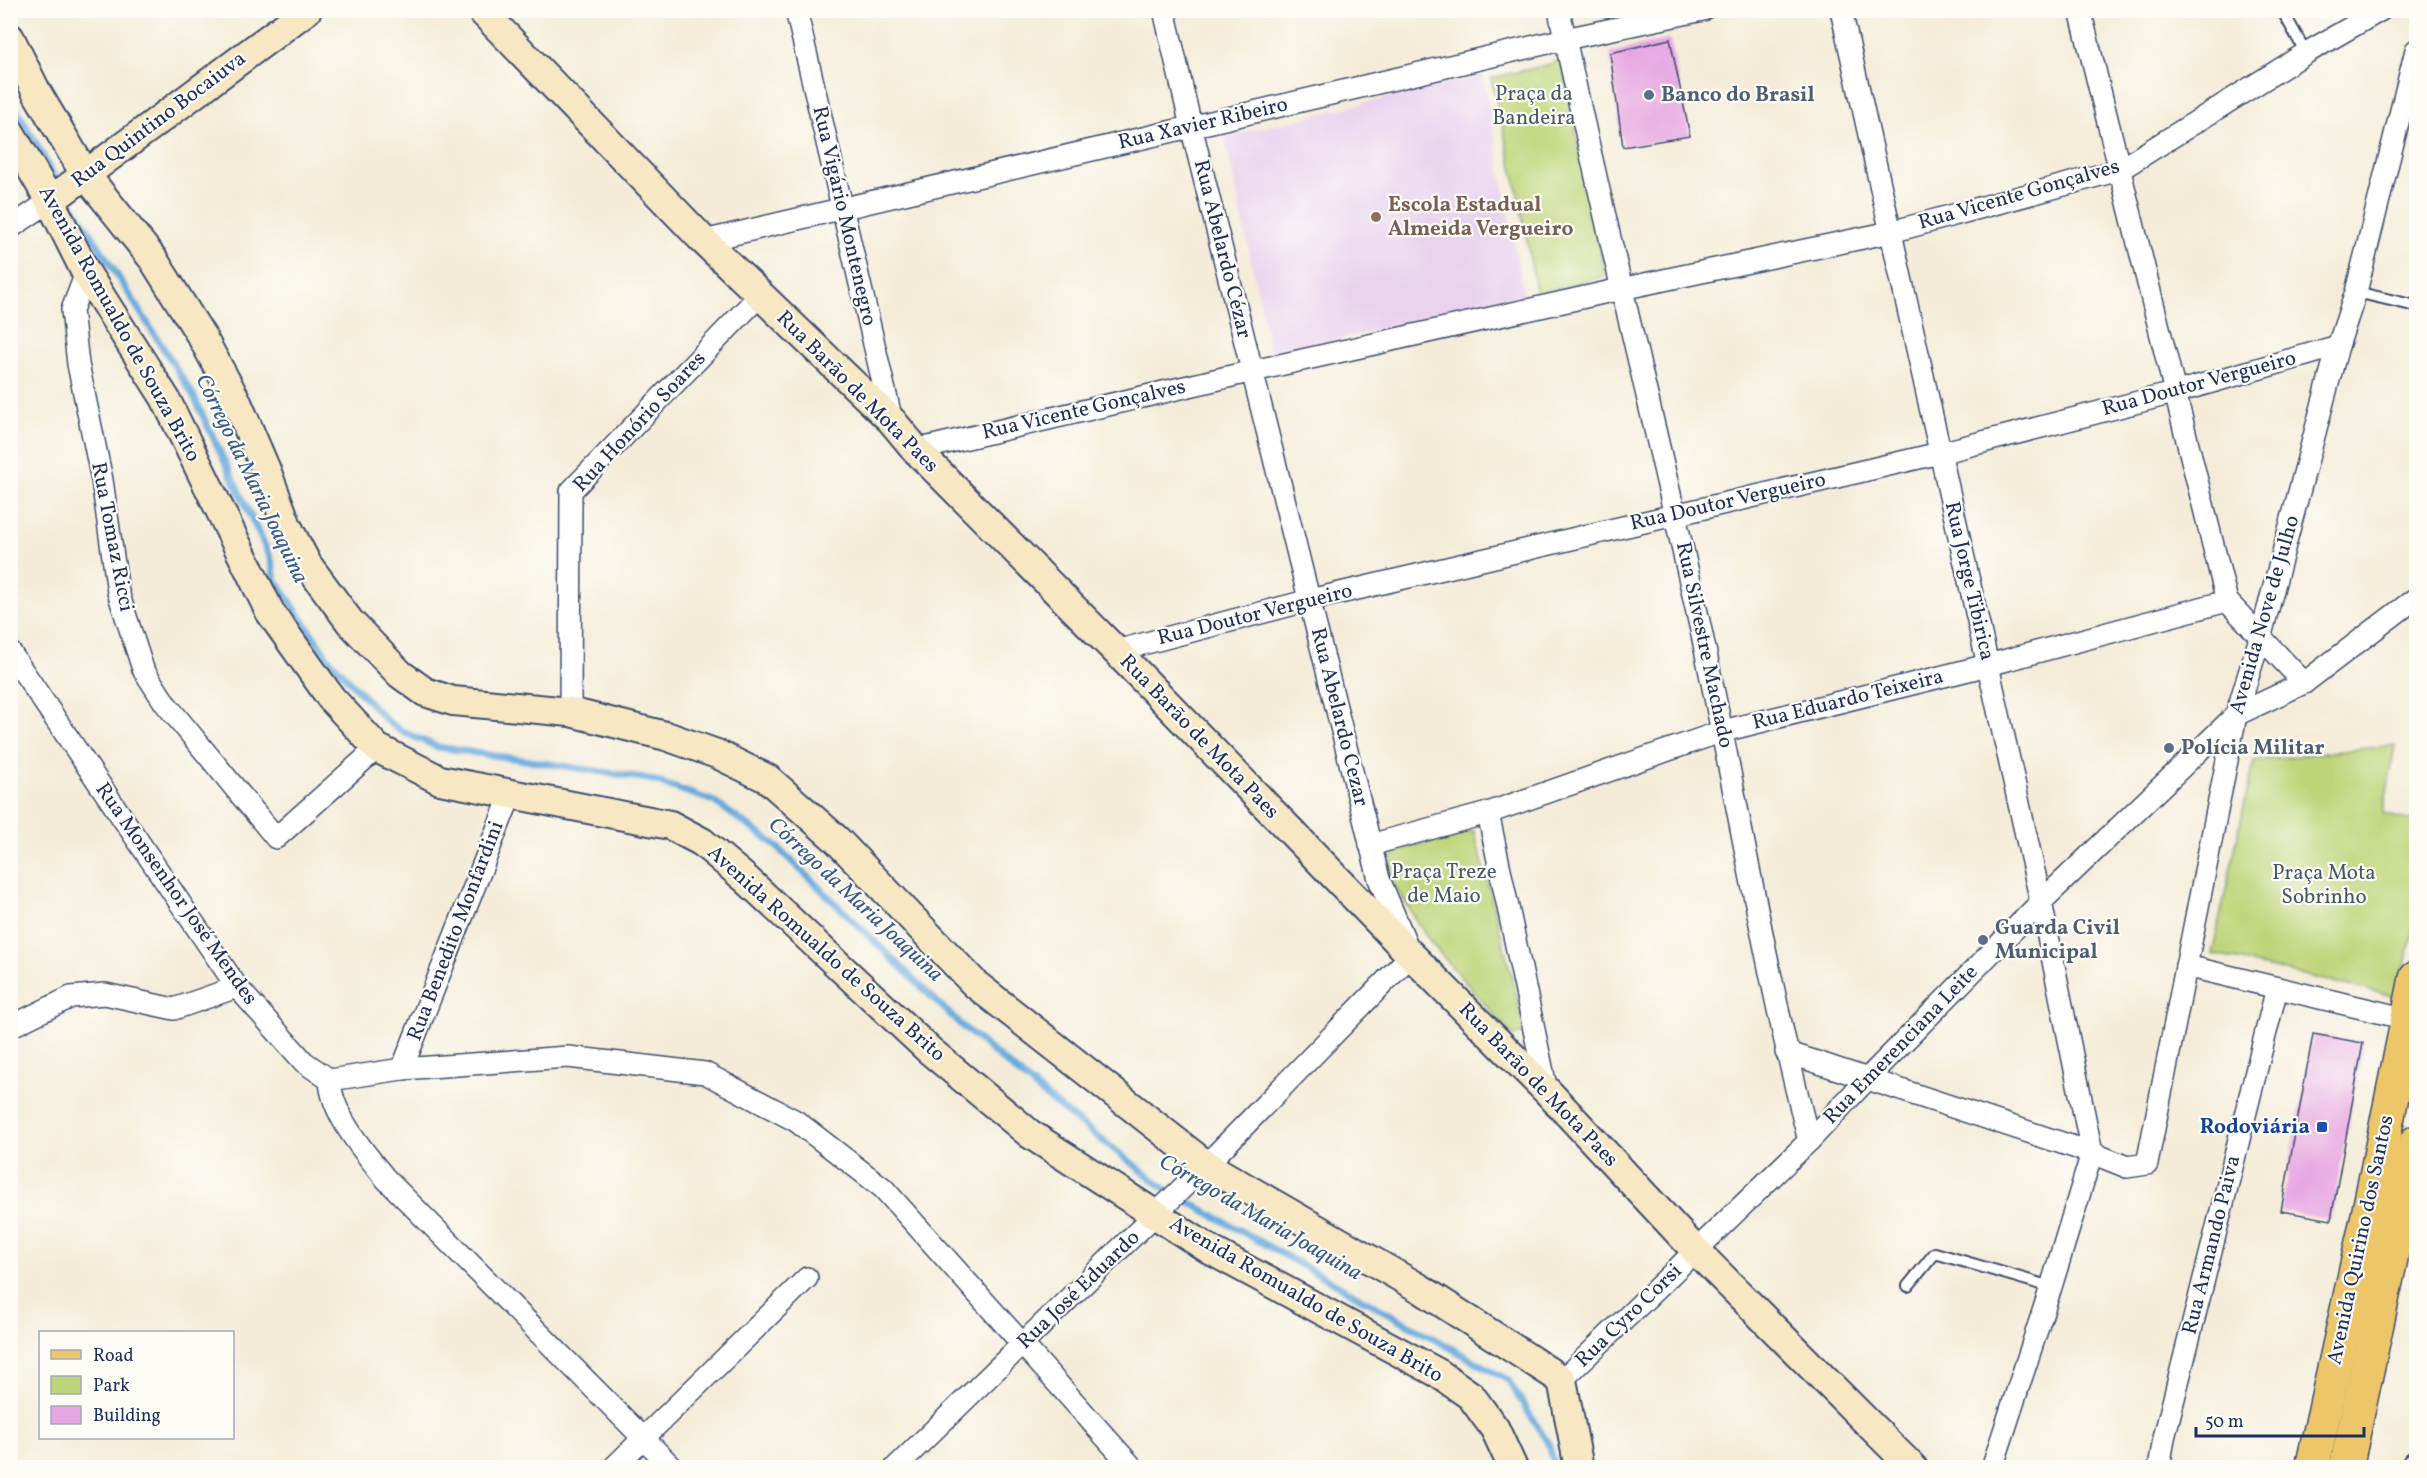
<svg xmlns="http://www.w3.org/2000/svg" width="2427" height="1478" viewBox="0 0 2427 1478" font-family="Vollkorn,serif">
	<rect width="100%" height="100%" fill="#fdfcf7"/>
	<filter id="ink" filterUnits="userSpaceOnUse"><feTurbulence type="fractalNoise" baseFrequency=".0167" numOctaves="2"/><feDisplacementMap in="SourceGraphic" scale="12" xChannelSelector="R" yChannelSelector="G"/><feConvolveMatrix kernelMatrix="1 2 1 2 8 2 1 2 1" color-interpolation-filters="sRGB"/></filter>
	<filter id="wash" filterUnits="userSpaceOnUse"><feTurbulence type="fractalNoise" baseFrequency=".008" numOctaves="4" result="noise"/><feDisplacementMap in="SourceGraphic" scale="24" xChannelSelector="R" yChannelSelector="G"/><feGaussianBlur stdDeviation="1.35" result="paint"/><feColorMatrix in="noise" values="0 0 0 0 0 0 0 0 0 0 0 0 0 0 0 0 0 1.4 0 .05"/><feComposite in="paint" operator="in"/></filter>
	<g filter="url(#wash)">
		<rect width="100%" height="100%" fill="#f4ecd8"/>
		<polygon fill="#e9d2ee" points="1483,74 1524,297 1271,355 1225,137"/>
		<g fill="#bfd57a" stroke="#6d826c" stroke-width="1.5">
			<polygon points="1561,59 1605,276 1537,294 1515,179 1491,78 1548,65"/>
			<polygon points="2395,745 2383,814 2416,822 2416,917 2398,997 2212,954 2254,761"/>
			<polygon points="1474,831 1526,1032 1513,1036 1431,943 1410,910 1393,883 1390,863 1395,851"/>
		</g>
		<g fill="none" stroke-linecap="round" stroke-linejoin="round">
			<g stroke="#69aadd" stroke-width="7">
				<polyline points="10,98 59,184"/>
				<polyline points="67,196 193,395 271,559 275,579 328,658 386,720 401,731 438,747 649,779 713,801 773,843 962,1026 1054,1103 1164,1188 1508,1380 1549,1445 1555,1468"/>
			</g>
		</g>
		<g id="blocks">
			<g fill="#e7a7e2">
				<polygon points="1670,39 1690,136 1623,147 1610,53"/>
				<polygon points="2313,1034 2363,1043 2331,1220 2281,1211"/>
			</g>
		</g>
	</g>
	<g filter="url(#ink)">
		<use href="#blocks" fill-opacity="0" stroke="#3c4b70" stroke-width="1.5"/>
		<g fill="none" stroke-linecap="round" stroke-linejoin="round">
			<g stroke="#3c4b70" stroke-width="14">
				<g id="lane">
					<polyline points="2282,10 2306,53"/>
					<polyline points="2356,292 2416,306"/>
					<polyline points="1908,1286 1935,1253 2051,1287"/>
				</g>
			</g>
			<g stroke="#3c4b70" stroke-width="24">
				<g id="street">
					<polyline points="796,10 892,421"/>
					<path d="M1559 10C1603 219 1656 426 1702 635 1738 803 1766 974 1809 1141"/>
					<polyline points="1841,10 2041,902 2092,1153 2051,1287 1992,1468"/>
					<polyline points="2080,10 2227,601 2304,683"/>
					<polyline points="10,228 50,201"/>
					<polyline points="704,241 1565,39 1703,10"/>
					<polyline points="86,273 72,310 78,364 102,480 118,592 143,669 165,703 276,838 377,748"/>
					<polyline points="916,450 1253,371 1621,289 1891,232 2119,170 2306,53 2381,10"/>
					<polyline points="1116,651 1310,600 1940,453 2177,392 2338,346"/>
					<polyline points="10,652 237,987 304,1062 330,1080 402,1069 568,1057 705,1073 796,1121 883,1188 1133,1468"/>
					<polyline points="570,712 571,491 759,296"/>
					<polyline points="1488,813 1547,1091"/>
					<polyline points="1370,845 1488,813 1723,731 1988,665 2227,601"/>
					<polyline points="2186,966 2416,1021"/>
					<polyline points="10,1027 71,997 105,994 174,1009 237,987"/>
					<polyline points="1786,1052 2092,1153 2127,1167 2147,1164 2236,715 2261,635 2338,346 2356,292 2416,50"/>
					<polyline points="402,1069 511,794"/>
					<path d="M330 1080C331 1114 365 1153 386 1179L673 1468"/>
					<polyline points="1562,1380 1809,1141 1868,1078 2041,902 2236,715 2304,683 2416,598"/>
					<polyline points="613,1468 807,1278"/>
					<polyline points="895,1468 1206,1165 1411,955 1379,879 1191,126 1164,10"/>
					<polyline points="2159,1468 2164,1438 2277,988"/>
				</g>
			</g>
			<g stroke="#3c4b70" stroke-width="32">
				<g id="secondary">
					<polyline points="481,10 704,241 892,421 916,450 1116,651 1411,955 1547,1091 1697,1252 1913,1468"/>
					<polyline points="10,38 37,93 85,174 153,259 202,337 236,400 266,470 287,526 307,564 350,622 400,674 425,692 453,701 570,712 666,736 717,754 768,779 837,840 975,984 1206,1165 1421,1289 1562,1380 1579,1468"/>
					<polyline points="10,132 50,201 86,273 165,398 270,612 331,698 377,748 440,780 670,825 702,842 747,880 929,1050 1030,1134 1212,1251 1438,1373 1471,1396 1495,1429 1513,1468"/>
					<polyline points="50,201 307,10"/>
					<polyline points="2415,1468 2416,1466"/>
				</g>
			</g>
			<g stroke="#3c4b70" stroke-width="36">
				<g id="primary">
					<polyline points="2312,1468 2368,1215 2416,978"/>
					<polyline points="2346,1468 2416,1142"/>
				</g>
			</g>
			<use href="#lane" stroke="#fff" stroke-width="10"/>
			<use href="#street" stroke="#fff" stroke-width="21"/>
			<use href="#secondary" stroke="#f7e8c3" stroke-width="28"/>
			<use href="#primary" stroke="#ecc669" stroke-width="33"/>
		</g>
	</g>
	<g fill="#5c6f8a" stroke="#fdfcf7" stroke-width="2">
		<circle cx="1649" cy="95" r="6"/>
		<circle cx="2169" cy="748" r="6"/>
		<circle cx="1983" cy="940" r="6"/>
	</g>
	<circle fill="#8d6e63" stroke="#fdfcf7" stroke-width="2" cx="1376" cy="217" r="6"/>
	<rect fill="#1a4fb4" stroke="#fdfcf7" stroke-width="2" x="2316" y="1121" width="12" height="12" rx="3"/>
	<g text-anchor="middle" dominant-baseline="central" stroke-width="4.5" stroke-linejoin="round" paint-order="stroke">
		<g font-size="21" fill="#445865" stroke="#fdfcf7">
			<text x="1534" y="94">Praça da<tspan x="1534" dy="24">Bandeira</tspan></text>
			<text x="1444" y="872">Praça Treze<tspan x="1444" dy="24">de Maio</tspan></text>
			<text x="2324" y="873">Praça Mota<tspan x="2324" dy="24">Sobrinho</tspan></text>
		</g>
		<g font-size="21" font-weight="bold" fill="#4e5e75" stroke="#fdfcf7" text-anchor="start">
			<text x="1661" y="95">Banco do Brasil</text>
			<text x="2181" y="748">Polícia Militar</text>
			<text x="1995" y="928">Guarda Civil<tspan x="1995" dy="24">Municipal</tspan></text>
		</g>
		<g font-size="21" fill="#1b2f5e" stroke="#fdfcf7">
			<text transform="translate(159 120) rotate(-37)">Rua Quintino Bocaiuva</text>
			<text transform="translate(1203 124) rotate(-13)">Rua Xavier Ribeiro</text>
			<text transform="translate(2019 195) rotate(-16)">Rua Vicente Gonçalves</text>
			<text transform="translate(844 216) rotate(77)">Rua Vigário Montenegro</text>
			<text transform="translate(1222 249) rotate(76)">Rua Abelardo Cézar</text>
			<text transform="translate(119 324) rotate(61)">Avenida Romualdo de Souza Brito</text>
			<text transform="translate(2199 384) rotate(-15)">Rua Doutor Vergueiro</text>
			<text transform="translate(857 392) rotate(45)">Rua Barão de Mota Paes</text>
			<text transform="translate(1084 410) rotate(-13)">Rua Vicente Gonçalves</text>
			<text transform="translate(640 422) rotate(-47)">Rua Honório Soares</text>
			<text transform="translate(1728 502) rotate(-13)">Rua Doutor Vergueiro</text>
			<text transform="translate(112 537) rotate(79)">Rua Tomaz Ricci</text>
			<text transform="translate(1969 581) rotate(77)">Rua Jorge Tibirica</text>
			<text transform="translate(1255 615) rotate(-14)">Rua Doutor Vergueiro</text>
			<text transform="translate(2265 615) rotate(-74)">Avenida Nove de Julho</text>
			<text transform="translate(1704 645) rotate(78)">Rua Silvestre Machado</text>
			<text transform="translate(1848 700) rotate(-14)">Rua Eduardo Teixeira</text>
			<text transform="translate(1339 717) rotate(76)">Rua Abelardo Cezar</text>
			<text transform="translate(1199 737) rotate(46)">Rua Barão de Mota Paes</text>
			<text transform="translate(176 894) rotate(55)">Rua Monsenhor José Mendes</text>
			<text transform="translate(456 931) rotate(-69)">Rua Benedito Monfardini</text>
			<text transform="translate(826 954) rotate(42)">Avenida Romualdo de Souza Brito</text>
			<text transform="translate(1901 1045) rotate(-46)">Rua Emerenciana Leite</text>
			<text transform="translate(1538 1085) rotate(46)">Rua Barão de Mota Paes</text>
			<text transform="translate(2361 1240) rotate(-78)">Avenida Quirino dos Santos</text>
			<text transform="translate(2212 1245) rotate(-76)">Rua Armando Paiva</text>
			<text transform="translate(1079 1290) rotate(-44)">Rua José Eduardo</text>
			<text transform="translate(1306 1300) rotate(30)">Avenida Romualdo de Souza Brito</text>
			<text transform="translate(1629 1316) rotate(-44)">Rua Cyro Corsi</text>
		</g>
		<g font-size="21" font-weight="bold" fill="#785e54" stroke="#fdfcf7" text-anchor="start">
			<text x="1388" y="205">Escola Estadual<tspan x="1388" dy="24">Almeida Vergueiro</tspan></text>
		</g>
		<g font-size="21" font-weight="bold" fill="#164399" stroke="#fdfcf7" text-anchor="end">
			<text x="2310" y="1127">Rodoviária</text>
		</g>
		<g font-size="22" font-style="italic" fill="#365a8a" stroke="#fdfcf7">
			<text transform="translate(251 479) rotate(64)">Córrego da Maria Joaquina</text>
			<text transform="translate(855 900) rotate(43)">Córrego da Maria Joaquina</text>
			<text transform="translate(1260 1218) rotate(30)">Córrego da Maria Joaquina</text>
		</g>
	</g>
	<rect width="2427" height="1478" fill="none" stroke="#fdfcf7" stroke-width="36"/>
	<rect x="39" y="1331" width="195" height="108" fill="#fdfcf7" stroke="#a3aaba" stroke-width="1.5"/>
	<rect x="51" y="1350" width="30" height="9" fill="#ecc669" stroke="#a3aaba" stroke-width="1.5"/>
	<text x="93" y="1361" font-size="18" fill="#1b2f5e">Road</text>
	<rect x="51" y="1376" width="30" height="18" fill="#bfd57a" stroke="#a3aaba" stroke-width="1.5"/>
	<text x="93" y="1391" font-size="18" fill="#1b2f5e">Park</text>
	<rect x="51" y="1406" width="30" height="18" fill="#e7a7e2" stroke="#a3aaba" stroke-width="1.5"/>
	<text x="93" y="1421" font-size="18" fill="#1b2f5e">Building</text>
	<path d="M2196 1427v9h168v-9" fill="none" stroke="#1b2f5e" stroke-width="3"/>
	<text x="2205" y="1427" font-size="18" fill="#1b2f5e" stroke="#fdfcf7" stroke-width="4.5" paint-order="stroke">50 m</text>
</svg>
